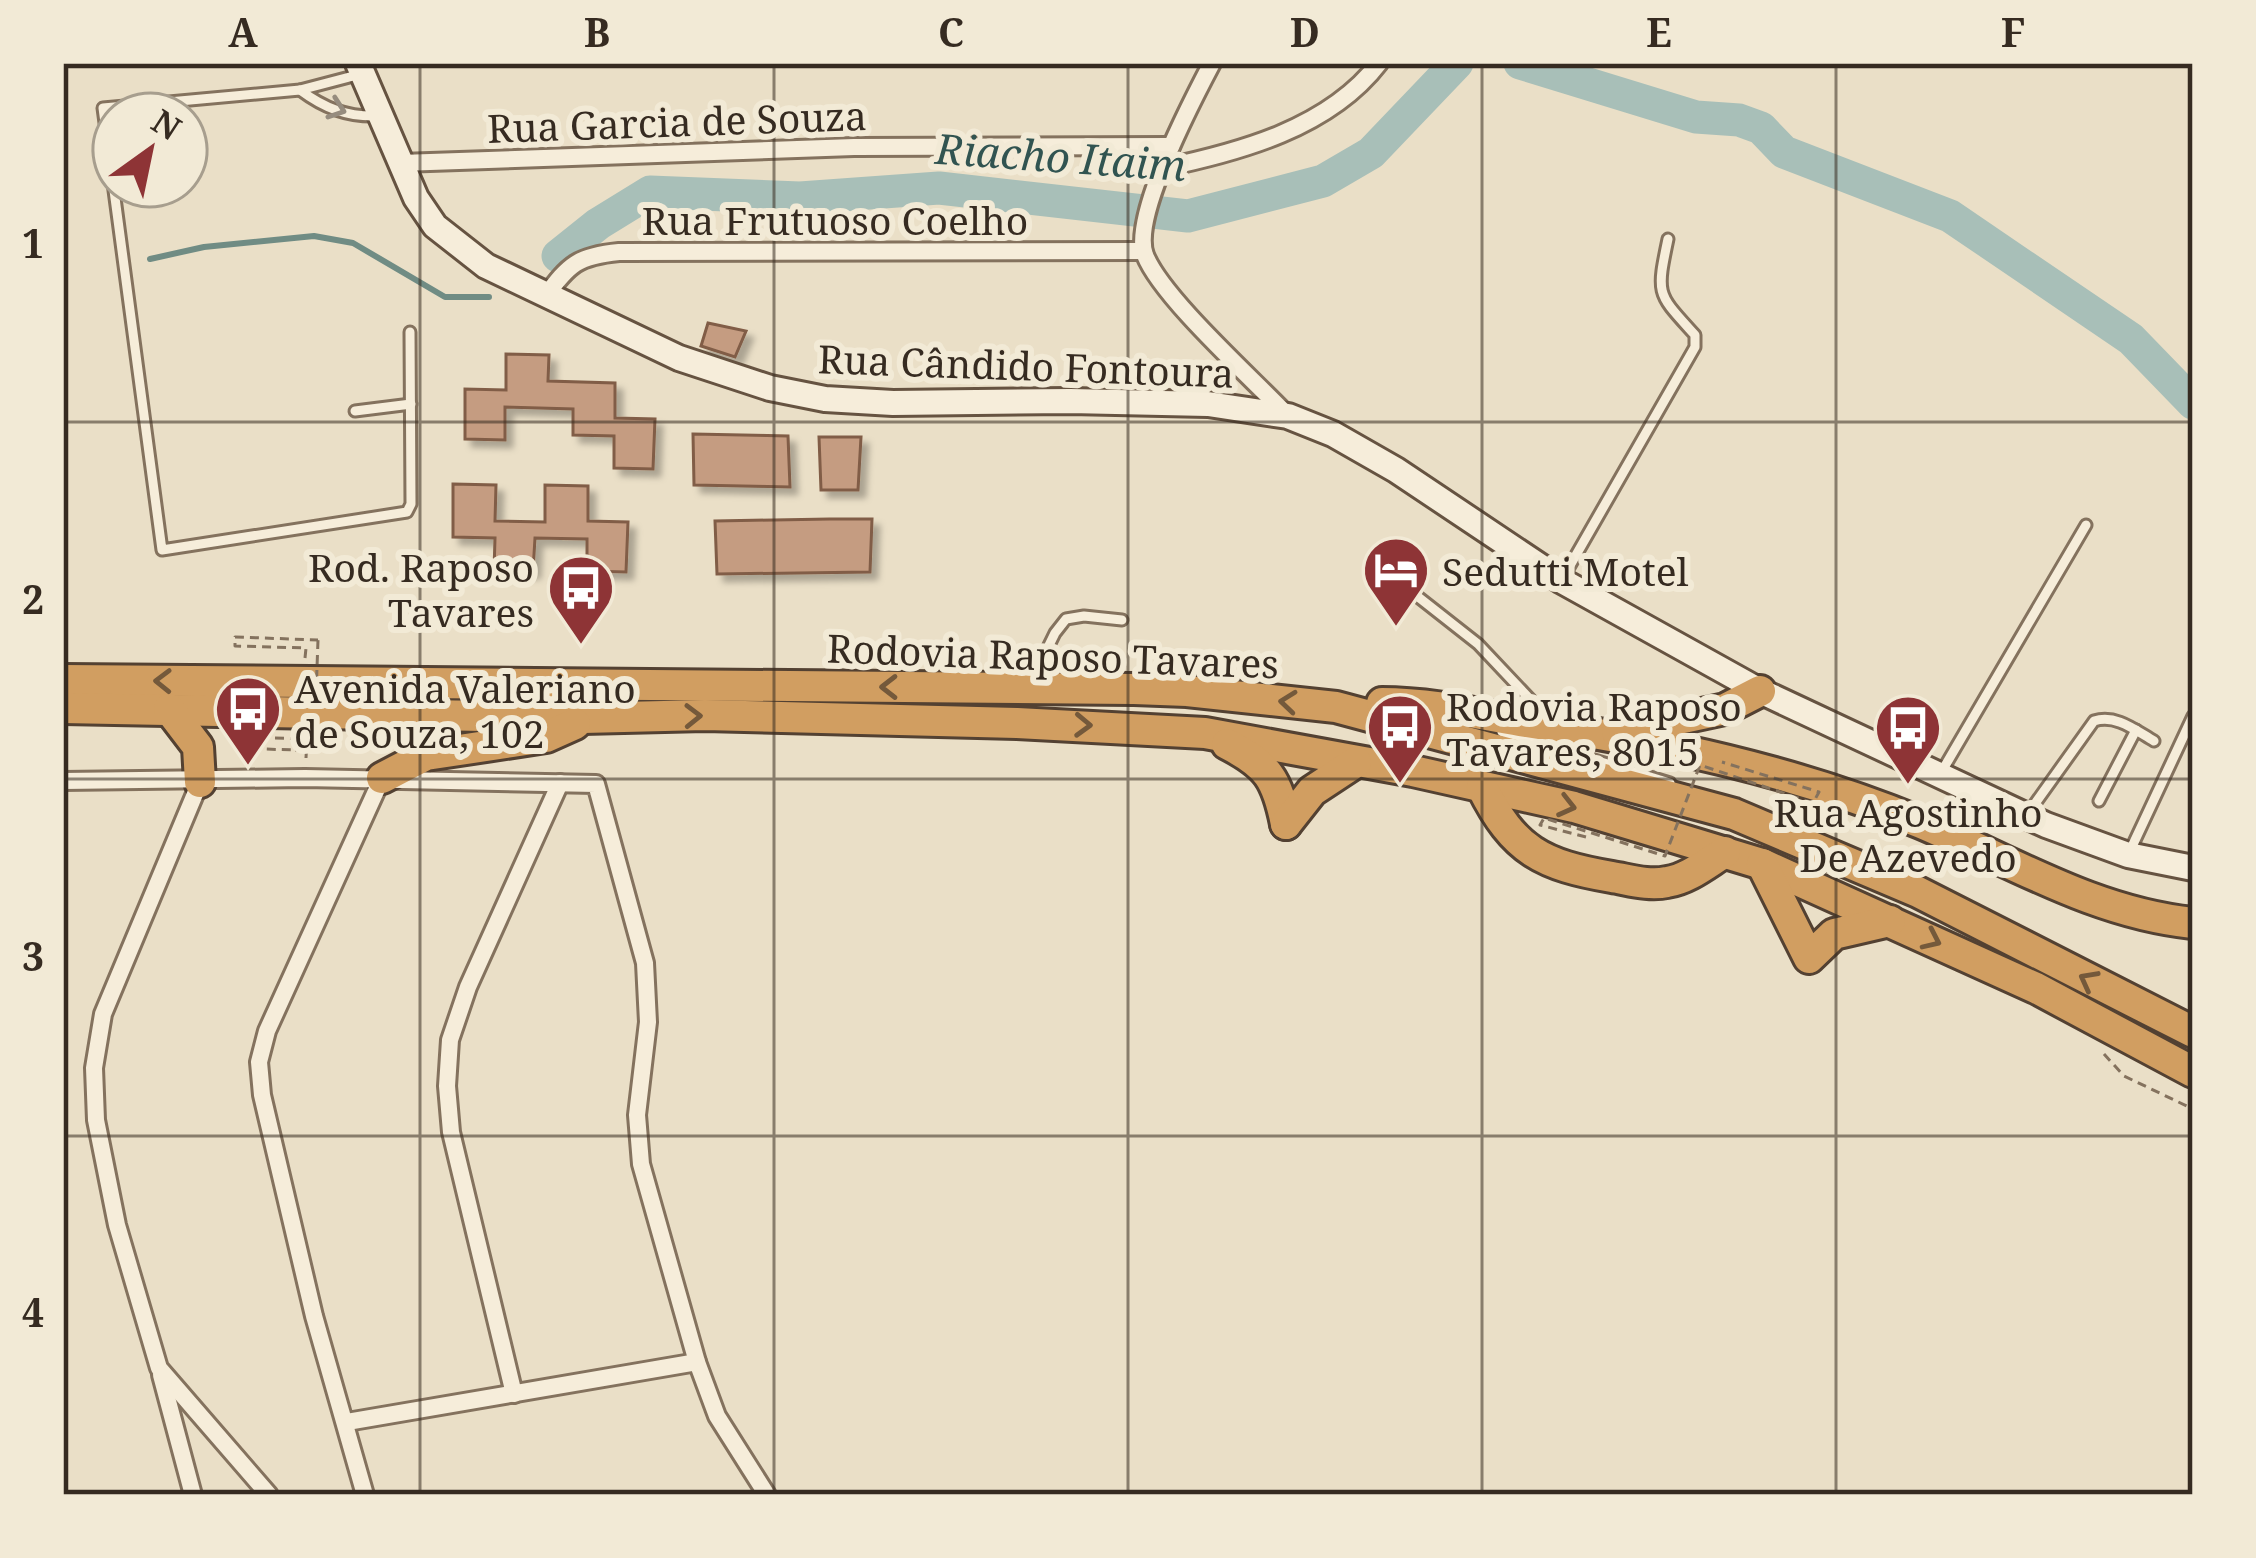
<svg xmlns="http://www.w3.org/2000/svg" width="2256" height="1558" viewBox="0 0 2256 1558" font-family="'Noto Serif',serif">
	<defs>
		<filter id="shadow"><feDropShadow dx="7" dy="7" stdDeviation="3" flood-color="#0004"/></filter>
	</defs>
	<rect width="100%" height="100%" fill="#eadfc7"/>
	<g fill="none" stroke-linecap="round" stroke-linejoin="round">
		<polyline stroke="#708c84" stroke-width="6" points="150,259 204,247 314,236 353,243 445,297 489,297"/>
		<g stroke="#a8bfb8" stroke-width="33">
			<polyline points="1520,63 1696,117 1739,120 1761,128 1784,152 1950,216 2131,339 2193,403"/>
			<polyline points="558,256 598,224 650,192 800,198 939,188 1188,216 1323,181 1371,153 1457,63"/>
		</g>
	</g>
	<g fill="#c59c81" stroke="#815d46" stroke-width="3" filter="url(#shadow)">
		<polygon points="708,323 746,331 735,357 701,346"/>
		<polygon points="506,354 549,355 548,381 615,383 615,418 655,419 653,469 614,468 614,436 573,435 573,409 505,407 505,440 465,439 465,389 506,390"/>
		<polygon points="693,434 788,436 790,487 694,485"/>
		<polygon points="819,437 861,437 858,490 821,490"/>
		<polygon points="453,484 496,485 495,521 545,522 545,485 588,486 588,521 628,522 626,572 587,571 587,539 535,538 533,571 494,571 495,538 453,537"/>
		<polygon points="830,519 872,519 870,572 717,574 715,521"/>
	</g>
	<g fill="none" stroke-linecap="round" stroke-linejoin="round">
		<g stroke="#84725e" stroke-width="15">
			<g id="service">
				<polyline points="361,74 300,90 103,108 162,550 407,512 411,504 410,332"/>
				<path d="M300 90C324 108 347 117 377 116"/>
				<polyline points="355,411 411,404"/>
				<polyline points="1389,574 1478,644 1545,715"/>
				<path d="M1564 576 1695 347V335C1657 293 1656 296 1668 239"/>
				<polyline points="1032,680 1055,633 1066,619 1084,616 1122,620"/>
				<polyline points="1502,732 1670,783"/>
				<polyline points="1942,771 2086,525"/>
				<polyline points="2099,801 2136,730"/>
				<path d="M2029 812 2094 721C2116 714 2135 730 2154 741"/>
				<polyline points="2129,853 2193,716"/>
			</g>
		</g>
		<g stroke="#84725e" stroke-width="22">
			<g id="minor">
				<path d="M1212 63C1193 99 1131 217 1145 255 1162 298 1253 379 1288 416"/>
				<polyline points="401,163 854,147 1171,146"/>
				<path d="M1163 168C1240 152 1329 128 1379 63"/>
				<path d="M545 297C569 264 578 256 619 252L1143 251"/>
				<polyline points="63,781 305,778 596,784 645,963 648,1022 637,1115 641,1164 697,1362 717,1416 767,1495"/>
				<polyline points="200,782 103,1014 94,1068 96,1120 117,1225 159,1368 269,1495"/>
				<polyline points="161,1375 193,1495"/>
				<polyline points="514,1394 451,1132 447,1086 450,1040 468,987 560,783"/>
				<polyline points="347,1422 697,1362"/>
				<polyline points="365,1495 314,1316 262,1095 259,1062 267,1031 382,778"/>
			</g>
		</g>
		<g stroke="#665341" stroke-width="30">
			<polyline id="secondary" points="358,63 416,198 435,226 486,266 679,358 770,388 825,399 893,403 1070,401 1208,404 1288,416 1333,434 1396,470 1562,581 1760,691 2046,825 2128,855 2193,868"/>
		</g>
		<g stroke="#534132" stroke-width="36">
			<g id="motorway">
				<polyline points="63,680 1134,689 1187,691 1336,707 1734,814 1918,892 2193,1032"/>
				<path d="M1382 703C1429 703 1479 714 1526 722 1662 743 1793 770 1921 823 2011 861 2094 913 2193 923"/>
				<polyline points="63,708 583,718 705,715 1017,723 1205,733 1413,771 1574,807 1762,864 2036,988 2193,1072"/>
				<polyline points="169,709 198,747 200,782"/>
				<polyline points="1617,732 1725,709 1760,691"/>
				<path d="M1227 744C1268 765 1277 779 1286 824"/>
				<polyline points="382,778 426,755 546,737 575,724"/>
				<path d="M1482 787C1514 851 1542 865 1612 877 1630 880 1649 886 1667 882 1688 879 1707 863 1725 852"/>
				<polyline points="1286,824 1312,791 1356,762"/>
				<polyline points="1762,864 1809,958 1834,934 1890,921"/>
			</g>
		</g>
		<g stroke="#84725e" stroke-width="3" stroke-dasharray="9 6" stroke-linecap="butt">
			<polyline points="305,658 306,648 235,646 235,637 318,640"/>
			<polyline points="235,737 233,748 295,750"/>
			<polyline points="275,738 307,739 306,758"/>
			<polyline points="2104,1054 2124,1076 2193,1109"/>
		</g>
		<use href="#service" stroke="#f6edda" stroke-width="9"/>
		<use href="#minor" stroke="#f6edda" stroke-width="16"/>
		<use href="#secondary" stroke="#f6edda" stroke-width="24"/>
		<use href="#motorway" stroke="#d19e61" stroke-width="30"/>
		<g stroke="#84725e" stroke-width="3" stroke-dasharray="9 6" stroke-linecap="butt">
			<polyline points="295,750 314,750 318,640"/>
			<polyline points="1586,837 1540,825 1544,818 1665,856 1700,765 1813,803 1819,792 1722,762"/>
		</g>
	</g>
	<defs><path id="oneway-chevron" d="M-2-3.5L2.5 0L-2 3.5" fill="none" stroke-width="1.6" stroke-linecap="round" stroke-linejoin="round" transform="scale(3)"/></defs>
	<use stroke="#968c7e" href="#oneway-chevron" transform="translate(337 109) rotate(19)"/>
	<g stroke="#74593b">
		<use href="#oneway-chevron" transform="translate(163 681) rotate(-179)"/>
		<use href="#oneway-chevron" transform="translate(889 687) rotate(-180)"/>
		<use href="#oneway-chevron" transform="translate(1288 702) rotate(-174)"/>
		<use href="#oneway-chevron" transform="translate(693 716) rotate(-1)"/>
		<use href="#oneway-chevron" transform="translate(1083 725) rotate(2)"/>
		<use href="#oneway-chevron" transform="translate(1567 806) rotate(14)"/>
		<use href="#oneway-chevron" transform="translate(1932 940) rotate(25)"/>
		<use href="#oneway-chevron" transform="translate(2088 980) rotate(-152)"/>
	</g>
	<path fill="none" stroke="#362b21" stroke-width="3" stroke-opacity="0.55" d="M420 63V1495M774 63V1495M1128 63V1495M1482 63V1495M1836 63V1495M63 422H2193M63 779H2193M63 1136H2193"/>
	<defs>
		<g id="hotel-pin" transform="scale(3.45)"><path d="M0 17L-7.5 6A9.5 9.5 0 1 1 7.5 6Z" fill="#8e3436" stroke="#f2ead6"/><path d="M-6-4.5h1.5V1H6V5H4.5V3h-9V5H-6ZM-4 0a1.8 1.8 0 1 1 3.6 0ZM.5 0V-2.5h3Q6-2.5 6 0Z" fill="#fff"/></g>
		<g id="bus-pin" transform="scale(3.45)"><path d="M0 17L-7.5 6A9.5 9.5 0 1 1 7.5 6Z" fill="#8e3436" stroke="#f2ead6"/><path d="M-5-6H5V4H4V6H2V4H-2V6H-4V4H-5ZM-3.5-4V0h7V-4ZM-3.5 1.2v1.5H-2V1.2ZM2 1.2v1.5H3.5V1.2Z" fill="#fff"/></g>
	</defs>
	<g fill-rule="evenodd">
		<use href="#hotel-pin" x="1396" y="570"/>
		<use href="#bus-pin" x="581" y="588"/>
		<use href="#bus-pin" x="248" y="709"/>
		<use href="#bus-pin" x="1400" y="727"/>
		<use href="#bus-pin" x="1908" y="728"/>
	</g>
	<g text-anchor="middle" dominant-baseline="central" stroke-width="12" stroke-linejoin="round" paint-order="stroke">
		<g font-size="39" fill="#362b21" stroke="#f2ead6">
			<text transform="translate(677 121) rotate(-2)">Rua Garcia de Souza</text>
			<text x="835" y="219">Rua Frutuoso Coelho</text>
			<text transform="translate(1026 365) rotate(2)">Rua Cândido Fontoura</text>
			<text transform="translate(1053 655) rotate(2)">Rodovia Raposo Tavares</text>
		</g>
		<g font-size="39" fill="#362b21" stroke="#f2ead6" text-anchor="start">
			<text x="534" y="566" text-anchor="end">Rod. Raposo<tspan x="534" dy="45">Tavares</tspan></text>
			<text x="1442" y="570">Sedutti Motel</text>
			<text x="294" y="687">Avenida Valeriano<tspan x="294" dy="45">de Souza, 102</tspan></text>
			<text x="1446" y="705">Rodovia Raposo<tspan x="1446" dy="45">Tavares, 8015</tspan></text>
			<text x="1908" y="811" text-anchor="middle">Rua Agostinho<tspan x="1908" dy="45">De Azevedo</tspan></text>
		</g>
		<g font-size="42" font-style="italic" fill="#315451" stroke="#f2ead6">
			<text transform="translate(1061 156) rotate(4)">Riacho Itaim</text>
		</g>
	</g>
	<rect width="2256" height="1558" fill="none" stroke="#f2ead6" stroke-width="132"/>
	<g transform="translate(150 150) rotate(33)"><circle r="57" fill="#f2ead6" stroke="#a79e8e" stroke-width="3"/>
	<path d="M0-9L21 45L0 30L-21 45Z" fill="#8e3436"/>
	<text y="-18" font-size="33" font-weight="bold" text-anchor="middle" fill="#362b21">N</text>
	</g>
	<rect x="66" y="66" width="2124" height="1426" fill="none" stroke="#362b21" stroke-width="4.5"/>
	<g font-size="39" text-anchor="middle" font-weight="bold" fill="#362b21">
		<text x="243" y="47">A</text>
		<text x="597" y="47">B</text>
		<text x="951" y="47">C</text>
		<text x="1305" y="47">D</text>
		<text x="1659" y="47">E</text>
		<text x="2013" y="47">F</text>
		<text x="33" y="258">1</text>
		<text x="33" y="614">2</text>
		<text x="33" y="971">3</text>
		<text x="33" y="1327">4</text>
	</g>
</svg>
